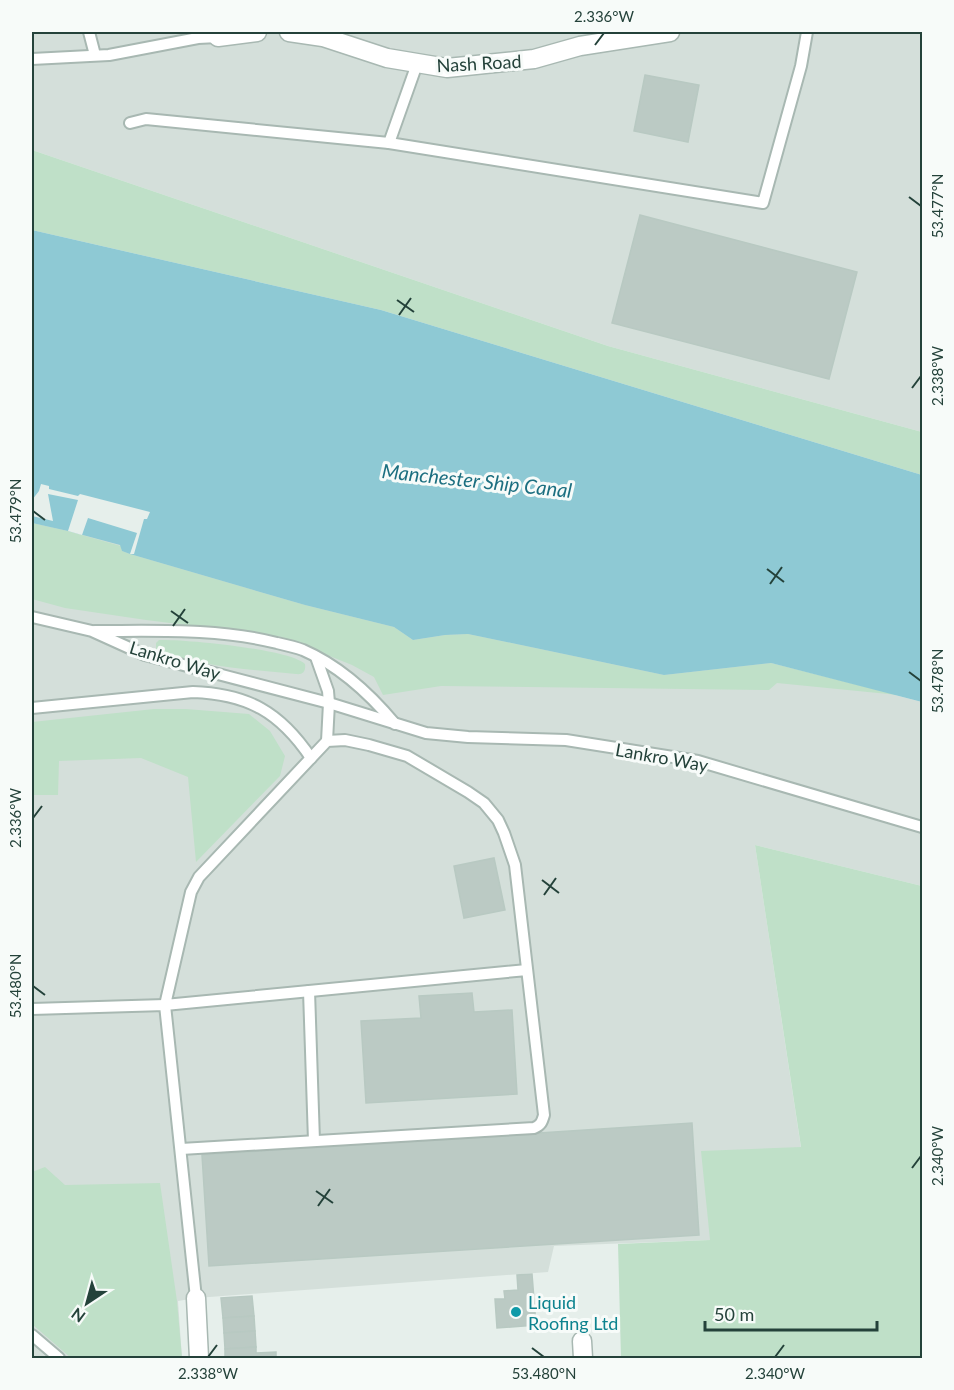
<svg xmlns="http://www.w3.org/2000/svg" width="954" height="1390" viewBox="0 0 954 1390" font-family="Lato,sans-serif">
	<rect width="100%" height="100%" fill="#e6efeb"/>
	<g fill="#d4dfda">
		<polygon points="32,32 922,32 922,432 608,346 32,150"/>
		<polygon points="32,523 771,663 922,702 922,886 755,845 801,1148 710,1240 554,1246 548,1272 196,1298 178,1301 182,1358 32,1358"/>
	</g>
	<g fill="#bfe0c8">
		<polygon points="32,78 32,150 608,346 922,432 922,475 381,310 32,230"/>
		<polygon points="32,523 68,531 121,546 122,551 130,554 305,605 394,627 413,640 445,635 468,634 664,675 771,663 898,695 777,683 769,690 441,686 383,695 374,677 352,665 282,637 146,620 65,608 32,599"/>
		<path d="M159 640C183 639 290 649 305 664 306 671 303 675 296 674 250 670 202 666 158 652L156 649V643Z"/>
		<polygon points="154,709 186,709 249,714 270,731 285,756 280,776 196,862 188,777 141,758 59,761 58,795 32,795 32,722"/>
		<polygon points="755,845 922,886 922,1358 621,1358 618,1244 710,1240 701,1151 801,1147"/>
		<polygon points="45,1167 65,1185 160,1183 177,1301 182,1358 71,1358 32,1324 32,1172"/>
	</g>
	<polygon fill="#8ec9d4" points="32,230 381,310 922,475 922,702 771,663 664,675 468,634 445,635 413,640 394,627 305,605 130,554 122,551 120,545 68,531 32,523"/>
	<polygon fill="#e6efeb" points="41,484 49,486 49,489 78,496 80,494 150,512 147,519 144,519 134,554 130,554 137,533 88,518 82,535 68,531 78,500 48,494 53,521 32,516 32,500 39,491"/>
	<g fill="#bbcac4" stroke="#b8c9c2" stroke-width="1.5">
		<polygon points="645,75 699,85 688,142 634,131"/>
		<polygon points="640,215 857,272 829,379 612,323"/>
		<polygon points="494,858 505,910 464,918 454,866"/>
		<polygon points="472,993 474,1012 512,1010 517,1094 366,1103 361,1021 421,1018 419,996"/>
		<polygon points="692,1123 699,1235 209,1266 202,1155"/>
		<polygon points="532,1274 536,1325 497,1328 495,1299 505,1299 504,1291 518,1290 517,1275"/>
		<polygon points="252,1296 254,1316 223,1318 221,1298"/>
		<polygon points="254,1316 255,1331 224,1333 223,1318"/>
		<polygon points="255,1331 256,1347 225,1349 224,1333"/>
		<polygon points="256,1347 256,1353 276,1352 276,1358 225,1358 225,1349"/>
	</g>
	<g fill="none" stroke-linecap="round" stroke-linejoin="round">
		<g stroke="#a8b8b2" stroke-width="14">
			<g id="lane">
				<polyline points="89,32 95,55"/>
				<polyline points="32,59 109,55 198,38 218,37"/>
				<polyline points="417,64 389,143 763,203 801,66 807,32"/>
				<polyline points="130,123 146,119 389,143"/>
				<polyline points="32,617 92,631 145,655 329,703 426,733 468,737 566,740 698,761 922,827"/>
				<path d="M95 631C156 631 218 628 277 643 286 645 295 647 303 650 340 666 370 694 395 724"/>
				<polyline points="316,657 328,691 329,703 327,741"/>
				<path d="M32 708 193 692C248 694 280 712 311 758"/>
				<polyline points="309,991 314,1141"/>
				<polyline points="32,1009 165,1005 196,1298"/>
				<path d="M181 1149 534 1128C541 1125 542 1122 544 1115L515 865 504 833 498 820 484 803 468 792 407 756 369 745 345 740 327 741 199 877 191 892 165 1005 527 970"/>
				<polyline points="32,1335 59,1358"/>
			</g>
		</g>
		<g stroke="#a8b8b2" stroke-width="21">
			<g id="street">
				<polyline points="289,32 323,37 387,58 447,68 534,59 580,46 670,32"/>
				<polyline points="218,37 257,32"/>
				<polyline points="196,1298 199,1358"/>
				<polyline points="582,1341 583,1358"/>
			</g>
		</g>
		<use href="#lane" stroke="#fff" stroke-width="10"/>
		<use href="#street" stroke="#fff" stroke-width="18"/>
	</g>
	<path fill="none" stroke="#24423a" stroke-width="2" d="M595 45 604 33M909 197 921 206M397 300 414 312M399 315 411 298M912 388 921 376M33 511 45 520M767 569 784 582M770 584 782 567M171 611 188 623M173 626 185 609M909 672 921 681M33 818 42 806M542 880 559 893M544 895 556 878M33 986 45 995M912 1168 921 1156M316 1191 333 1203M318 1206 330 1189M532 1348 544 1357M208 1357 217 1345M775 1357 784 1345"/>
	<circle fill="#0f9aa8" stroke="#f7fbf9" stroke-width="2" cx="516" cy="1312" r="6"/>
	<g text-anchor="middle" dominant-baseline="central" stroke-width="6" stroke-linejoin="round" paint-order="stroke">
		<g font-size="18" fill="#24423a" stroke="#f7fbf9">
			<text transform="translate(479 63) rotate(-3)">Nash Road</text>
			<text transform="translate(175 660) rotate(17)">Lankro Way</text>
			<text transform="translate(662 757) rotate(10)">Lankro Way</text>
		</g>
		<g font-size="18" fill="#0d838f" stroke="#f7fbf9" text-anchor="start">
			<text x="528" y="1302">Liquid<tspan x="528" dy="21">Roofing Ltd</tspan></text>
		</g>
		<g font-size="20" font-style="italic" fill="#1c6f80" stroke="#f7fbf9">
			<text transform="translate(477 480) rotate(6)">Manchester Ship Canal</text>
		</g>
	</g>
	<rect width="954" height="1390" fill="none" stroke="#f7fbf9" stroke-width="66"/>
	<g transform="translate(87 1303) rotate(216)" stroke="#f7fbf9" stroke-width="4.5" paint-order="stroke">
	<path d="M0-4.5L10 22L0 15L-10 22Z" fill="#24423a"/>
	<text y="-9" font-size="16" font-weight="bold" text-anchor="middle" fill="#24423a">N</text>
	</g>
	<path d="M705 1321v9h172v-9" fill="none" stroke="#24423a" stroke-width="3"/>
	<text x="714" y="1321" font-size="18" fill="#24423a" stroke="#f7fbf9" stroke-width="4.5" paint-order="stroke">50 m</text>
	<rect x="33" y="33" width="888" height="1324" fill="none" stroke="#24423a" stroke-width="2"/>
	<g font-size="15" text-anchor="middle" fill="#24423a">
		<text x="604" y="22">2.336°W</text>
		<text transform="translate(938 206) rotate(-90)" y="5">53.477°N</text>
		<text transform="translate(938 376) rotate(-90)" y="5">2.338°W</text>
		<text transform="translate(16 511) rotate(-90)" y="5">53.479°N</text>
		<text transform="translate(938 681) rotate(-90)" y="5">53.478°N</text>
		<text transform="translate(16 818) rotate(-90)" y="5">2.336°W</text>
		<text transform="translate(16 986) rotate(-90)" y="5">53.480°N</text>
		<text transform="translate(938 1156) rotate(-90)" y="5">2.340°W</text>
		<text x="208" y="1379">2.338°W</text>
		<text x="544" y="1379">53.480°N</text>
		<text x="775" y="1379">2.340°W</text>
	</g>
</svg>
